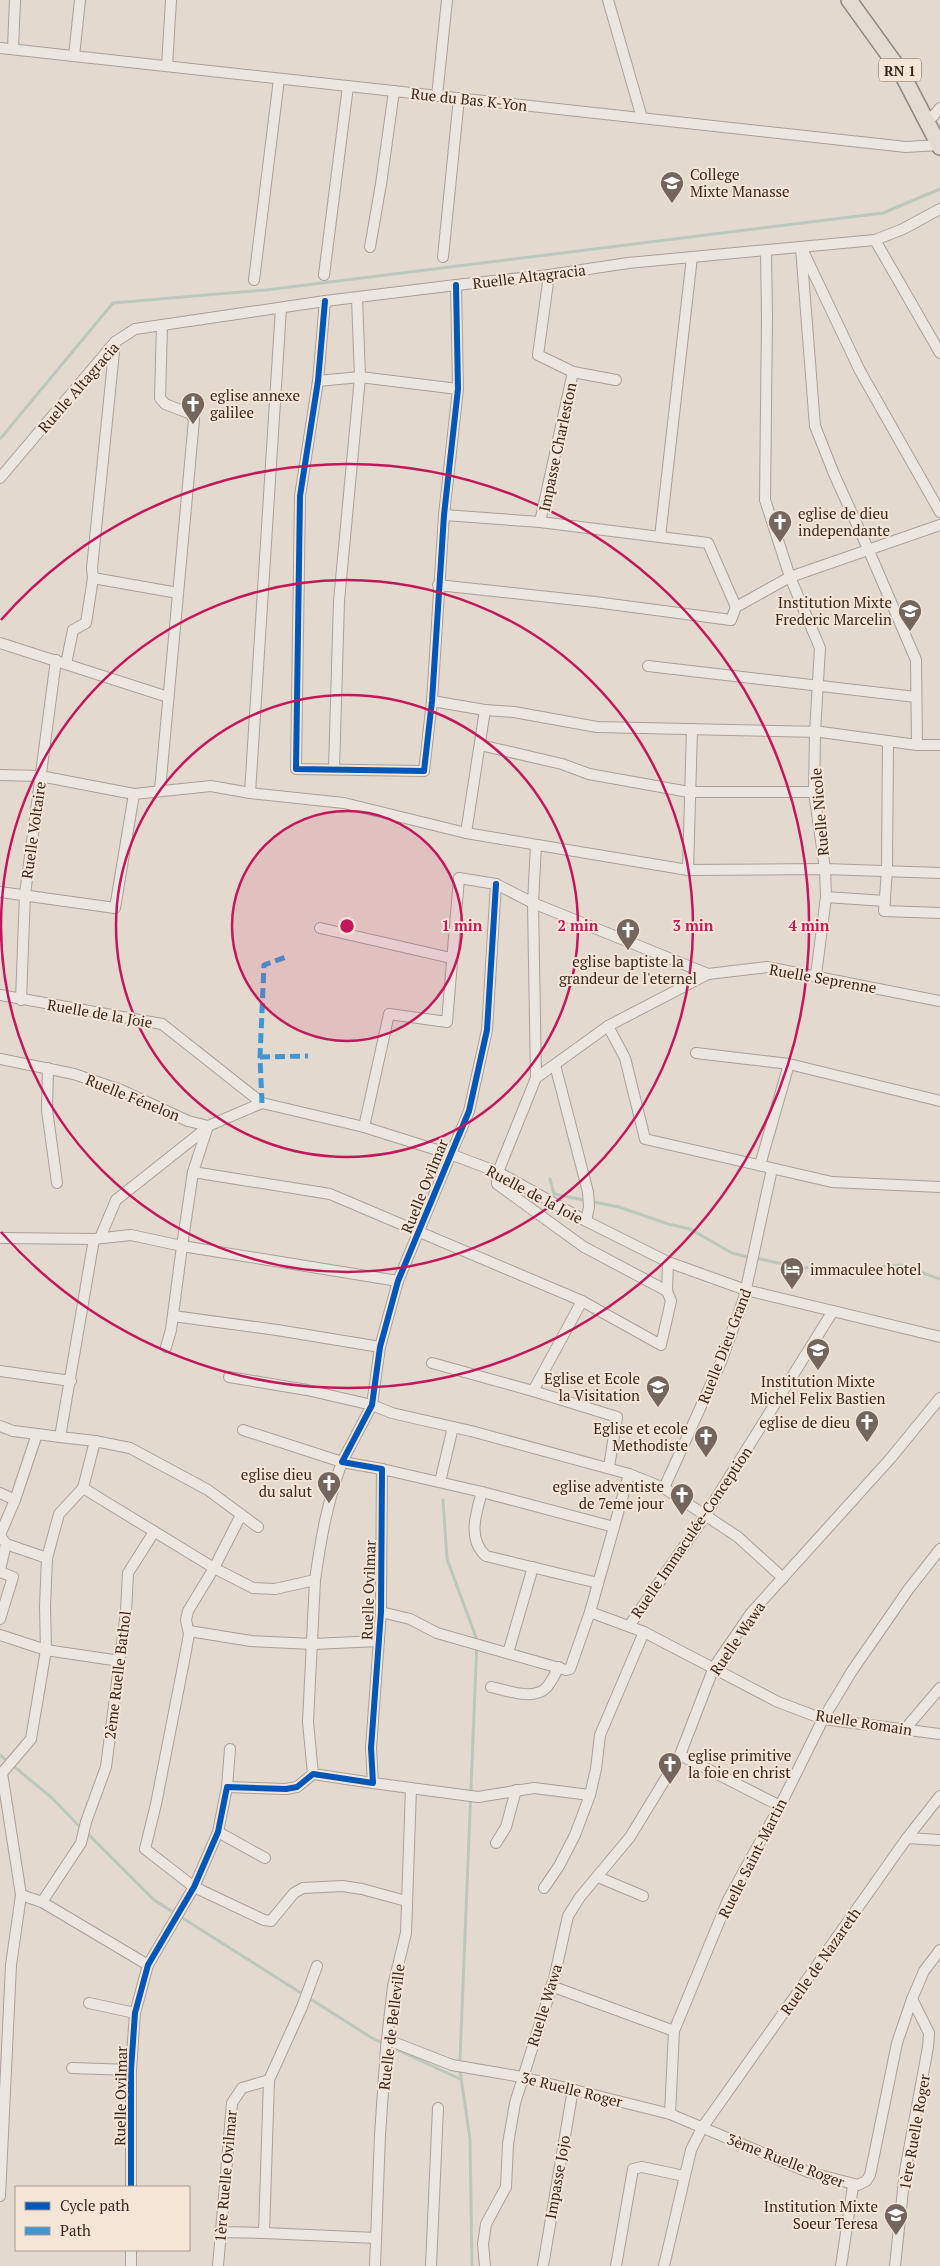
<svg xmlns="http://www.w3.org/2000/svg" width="940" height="2266" viewBox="0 0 940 2266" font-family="'PT Serif',serif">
	<rect width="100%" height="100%" fill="#e4d9ce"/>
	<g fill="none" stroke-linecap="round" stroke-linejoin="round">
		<g stroke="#bac8bc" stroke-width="3">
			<polyline points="0,439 113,303 266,290 883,213 940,189"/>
			<polyline points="550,1179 554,1194 619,1207 668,1224 690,1229 732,1253 748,1257"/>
			<polyline points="756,1258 800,1268 824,1267 852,1269 901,1265 940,1279"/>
			<polyline points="443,1500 447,1559 477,1640 460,2059"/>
			<polyline points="0,1755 52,1798 81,1828"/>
			<polyline points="86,1832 154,1900 372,2038 460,2079"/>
			<polyline points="460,2071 470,2139 472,2266"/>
		</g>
		<g stroke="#a99f98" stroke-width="12">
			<g id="street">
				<polyline points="608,0 642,118"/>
				<polyline points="0,48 906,147 939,145"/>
				<polyline points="13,49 15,0"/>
				<polyline points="74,56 80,0"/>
				<polyline points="167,66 171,0"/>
				<polyline points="437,96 447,0"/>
				<polyline points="928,122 940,108"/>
				<polyline points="875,240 940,353"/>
				<polyline points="370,247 381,184 394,91"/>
				<polyline points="801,248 815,426 834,474 869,551 916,660 917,745"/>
				<polyline points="766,252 767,316 765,500 790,577 820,648 815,732 814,792 825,869 826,897 816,975"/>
				<polyline points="804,253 860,371 940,512"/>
				<polyline points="443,257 459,98"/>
				<polyline points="324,275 348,86"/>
				<polyline points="549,275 538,355 573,372 616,380"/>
				<polyline points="254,280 279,79"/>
				<polyline points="325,301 318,381 300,496 296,769 424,771 432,701 444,515 458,389 456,285"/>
				<polyline points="115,342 92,568 93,578 178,593"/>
				<polyline points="318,381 360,377 458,389"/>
				<polyline points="0,478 115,342 135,329 325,301 456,285 549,275 628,263 875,240 903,229 940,209"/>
				<polyline points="444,515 540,522 708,543 736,607"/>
				<polyline points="540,522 573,372"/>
				<polyline points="660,537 692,257"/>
				<polyline points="438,585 595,602 731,620 736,607 790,577 940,525"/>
				<polyline points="0,643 168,697"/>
				<polyline points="66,664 73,630 86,623 93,578"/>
				<polyline points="648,666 916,697"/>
				<polyline points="432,701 485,710 514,712 597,727 821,732 917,745 940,745"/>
				<polyline points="888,741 887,870 884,911 940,913"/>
				<polyline points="480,745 562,764 589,774 689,792 814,792"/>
				<polyline points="334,769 339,601 360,377 357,298"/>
				<polyline points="0,775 40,776 134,794"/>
				<polyline points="160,790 194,420 191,414 165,404 160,398 162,325"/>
				<polyline points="250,793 281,308"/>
				<polyline points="466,833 485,710"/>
				<polyline points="688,870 692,729"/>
				<polyline points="0,892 115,908 134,794 211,786 250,793 344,803 466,833 688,870 825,869 940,873"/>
				<polyline points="826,897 885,901"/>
				<polyline points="320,928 451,958"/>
				<polyline points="0,995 162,1024 262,1103 364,1127 450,1154 498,1172 586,1221 668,1262 746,1290 940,1337"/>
				<polyline points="21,1000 25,894 56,660"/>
				<polyline points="608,1026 625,1058 645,1139 832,1182 940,1187"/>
				<polyline points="696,1053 789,1064 940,1101"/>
				<polyline points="0,1059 74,1074 121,1090 188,1121 208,1126 262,1103"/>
				<polyline points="555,1065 588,1192 589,1207 586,1221"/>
				<polyline points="48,1068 47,1110 57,1183"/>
				<polyline points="536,1078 533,903 536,845"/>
				<polyline points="364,1127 389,1014 447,1022 459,878 496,884 533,903 708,974"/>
				<polyline points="760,1165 789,1064"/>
				<polyline points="193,1172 330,1194 582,1301 661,1345 671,1301 667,1291 668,1262"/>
				<polyline points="0,1238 94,1239 131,1235 182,1246 193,1172 208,1126"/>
				<polyline points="100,1238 116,1200 208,1127"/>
				<polyline points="667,1291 584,1247 497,1184 498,1172 536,1078 608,1026 708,974 767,967 940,1001"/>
				<polyline points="582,1301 533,1391 617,1417 609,1467"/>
				<polyline points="173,1316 277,1330 380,1347"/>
				<polyline points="166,1347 171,1330 182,1246 398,1281"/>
				<polyline points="432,1363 533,1391"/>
				<polyline points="0,1371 71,1381"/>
				<polyline points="229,1377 307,1390 372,1405 392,1413 471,1431 629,1474 664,1488 738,1537 783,1578"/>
				<polyline points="0,1426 13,1431 37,1434"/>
				<polyline points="95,1441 130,1448 208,1490 258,1527"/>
				<polyline points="382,1469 482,1492 614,1527"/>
				<polyline points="440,1482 453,1427"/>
				<path d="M83 1488 214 1568 253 1588 275 1589 315 1580C321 1538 327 1503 342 1462L243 1430"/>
				<polyline points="664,1488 721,1362 744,1298 772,1169"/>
				<path d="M482 1492C476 1513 467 1539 486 1556L598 1583"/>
				<polyline points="0,1493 15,1500 37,1434 60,1437"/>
				<polyline points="241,1515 214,1568 188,1611 186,1620 189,1634 185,1656 156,1804 145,1849 194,1887 264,1920 271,1921 294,1893 303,1888 342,1886 362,1889 406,1901"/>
				<polyline points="6,1544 47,1558"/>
				<polyline points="0,1570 6,1544 0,1535 15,1500"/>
				<polyline points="0,1572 13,1577 0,1619"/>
				<polyline points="381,1612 410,1619 437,1633 566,1670 570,1669 590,1612 629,1474"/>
				<polyline points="590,1612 644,1632 778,1702 823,1719 940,1734"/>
				<polyline points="629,1626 705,1516 833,1311"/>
				<polyline points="189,1631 251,1641 313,1644 379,1641"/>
				<polyline points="0,1635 46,1650 120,1661"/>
				<polyline points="508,1653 533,1567"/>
				<path d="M491 1687C506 1690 533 1701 546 1688 551 1683 555 1674 559 1667"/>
				<polyline points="905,1729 940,1688"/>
				<polyline points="680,1755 780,1806"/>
				<polyline points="313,1774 308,1722 315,1580"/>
				<polyline points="373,1783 478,1797 534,1788 590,1795"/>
				<polyline points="227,1787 230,1749"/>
				<polyline points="218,1832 265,1858"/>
				<polyline points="907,1838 940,1840"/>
				<polyline points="496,1843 506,1827 516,1790"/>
				<polyline points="598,1877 643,1896"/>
				<polyline points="544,1888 559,1866 575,1835 590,1795 596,1769 600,1735 644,1632"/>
				<polyline points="21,1895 42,1902 148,1965"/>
				<polyline points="42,1902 81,1843 86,1822 106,1767 126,1612 128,1573 154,1532"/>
				<polyline points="317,1966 302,2007 269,2080 264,2233 376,2238"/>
				<polyline points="551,1986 674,2031"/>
				<polyline points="89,2003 135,2013"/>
				<polyline points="388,2040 452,2065 522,2077 670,2114 808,2172 858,2185 866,2181 870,2175 897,2043 912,1999"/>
				<polyline points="72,2068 131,2070"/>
				<polyline points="670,2114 674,2031 728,1900 780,1806 823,1719 852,1671 908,1590 940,1549"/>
				<polyline points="131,2187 131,2070 135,2013 148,1965 194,1887 218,1832 227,1787 286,1789 297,1787 313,1774 373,1783 371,1748 381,1612 382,1469 342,1462 372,1405 380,1347 398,1281 469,1111 487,1030 496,884"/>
				<polyline points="0,2196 11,1965 21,1895 2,1773 31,1739 46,1650 45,1606 47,1558 59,1514 83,1488 95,1441 60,1437 94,1239"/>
				<polyline points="220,2232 264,2233"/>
				<polyline points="131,2266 131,2250"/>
				<polyline points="218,2266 232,2103 242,2088 269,2080"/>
				<polyline points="375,2266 380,2135 386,2048 393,1986 406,1933 411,1788"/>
				<polyline points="431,2266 438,2108"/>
				<polyline points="485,2266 483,2244 486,2224 506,2187 508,2144 515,2103 554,1979 568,1916 580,1897 630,1837 680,1755 714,1667 751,1613 890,1459 940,1398"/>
				<polyline points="543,2266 573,2089"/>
				<polyline points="616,2266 633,2169 642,2167 684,2176"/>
				<polyline points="664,2266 691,2150 702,2128 907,1838 940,1796"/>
				<polyline points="841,2266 853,2186"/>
				<polyline points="895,2266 905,2171 928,2047 929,2033 912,1999 924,1971 940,1950"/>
			</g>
		</g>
		<g stroke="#8f857e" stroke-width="18">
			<polyline id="primary" points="849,0 901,72 940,147"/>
		</g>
		<use href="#street" stroke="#ece6e0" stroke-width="10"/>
		<use href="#primary" stroke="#e3dad1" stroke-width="15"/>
		<g stroke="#3e96d5" stroke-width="5" stroke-dasharray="10 5" stroke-linecap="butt">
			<polyline points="260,1057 308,1056"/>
			<polyline points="262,1103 260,1057 264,965 286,957"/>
		</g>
		<g stroke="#f4e5d6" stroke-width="9">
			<g id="cycleway">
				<polyline points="325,301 318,381 300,496 296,769 424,771 432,701 444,515 458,389 456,285"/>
				<polyline points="131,2187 131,2070 135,2013 148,1965 194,1887 218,1832 227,1787 286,1789 297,1787 313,1774 373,1783 371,1748 381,1612 382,1469 342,1462 372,1405 380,1347 398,1281 469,1111 487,1030 496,884"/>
			</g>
		</g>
		<use href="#cycleway" stroke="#0057b8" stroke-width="6"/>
	</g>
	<circle cx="347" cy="926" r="115" fill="#c2185b" fill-opacity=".12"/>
	<g fill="none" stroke="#c2185b" stroke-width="2.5">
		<circle cx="347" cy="926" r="115"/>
		<circle cx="347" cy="926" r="231"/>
		<circle cx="347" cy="926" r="346"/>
		<path d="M1 620A462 462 0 1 1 1 1232"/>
	</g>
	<defs>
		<g id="school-pin" transform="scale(1.25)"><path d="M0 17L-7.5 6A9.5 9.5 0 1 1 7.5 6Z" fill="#74655d" stroke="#f4e5d6"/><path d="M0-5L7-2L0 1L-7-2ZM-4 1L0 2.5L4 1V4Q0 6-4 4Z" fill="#fff"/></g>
		<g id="church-pin" transform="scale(1.25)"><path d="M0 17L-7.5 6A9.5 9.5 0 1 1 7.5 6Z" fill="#74655d" stroke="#f4e5d6"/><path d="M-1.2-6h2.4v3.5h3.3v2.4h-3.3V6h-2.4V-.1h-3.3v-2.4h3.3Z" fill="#fff"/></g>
		<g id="hotel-pin" transform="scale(1.25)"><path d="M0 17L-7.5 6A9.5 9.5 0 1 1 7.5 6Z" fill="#74655d" stroke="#f4e5d6"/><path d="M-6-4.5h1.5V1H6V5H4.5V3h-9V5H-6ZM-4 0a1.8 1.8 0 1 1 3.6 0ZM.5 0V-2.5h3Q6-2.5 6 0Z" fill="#fff"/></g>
	</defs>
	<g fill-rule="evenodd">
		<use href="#school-pin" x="672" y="183"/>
		<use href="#church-pin" x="193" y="404"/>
		<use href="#church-pin" x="780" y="522"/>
		<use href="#school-pin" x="910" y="611"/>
		<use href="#church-pin" x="628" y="930"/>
		<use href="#hotel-pin" x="792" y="1269"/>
		<use href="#school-pin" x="818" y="1350"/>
		<use href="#school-pin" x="658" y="1387"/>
		<use href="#church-pin" x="867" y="1422"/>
		<use href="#church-pin" x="706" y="1437"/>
		<use href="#church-pin" x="329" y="1483"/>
		<use href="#church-pin" x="682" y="1495"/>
		<use href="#church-pin" x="670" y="1764"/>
		<use href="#school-pin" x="896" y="2215"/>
	</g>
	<g text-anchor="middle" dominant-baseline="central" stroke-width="4" stroke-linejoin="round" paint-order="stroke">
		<rect fill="#f4e5d6" stroke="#706057" stroke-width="1" x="879" y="58.5" width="42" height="23" rx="4"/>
		<g font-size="14" font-weight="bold" fill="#382720">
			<text x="900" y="70">RN 1</text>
		</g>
		<g font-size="15" fill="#382720" stroke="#f4e5d6">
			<text transform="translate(469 99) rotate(6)">Rue du Bas K-Yon</text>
			<text transform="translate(529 276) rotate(-7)">Ruelle Altagracia</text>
			<text transform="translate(78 387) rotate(-49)">Ruelle Altagracia</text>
			<text transform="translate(557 447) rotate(-78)">Impasse Charleston</text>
			<text transform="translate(819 812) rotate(-95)">Ruelle Nicole</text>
			<text transform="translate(33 830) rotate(-82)">Ruelle Voltaire</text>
			<text transform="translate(823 978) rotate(10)">Ruelle Seprenne</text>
			<text transform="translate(100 1013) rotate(10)">Ruelle de la Joie</text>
			<text transform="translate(133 1097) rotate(22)">Ruelle Fénelon</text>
			<text transform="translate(424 1186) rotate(-68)">Ruelle Ovilmar</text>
			<text transform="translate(535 1194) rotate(28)">Ruelle de la Joie</text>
			<text transform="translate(724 1346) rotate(-69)">Ruelle Dieu Grand</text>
			<text transform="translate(691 1532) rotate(-56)">Ruelle Immaculée-Conception</text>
			<text transform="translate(368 1590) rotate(-88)">Ruelle Ovilmar</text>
			<text transform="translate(737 1638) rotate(-56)">Ruelle Wawa</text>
			<text transform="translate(117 1675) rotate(-83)">2ème Ruelle Bathol</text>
			<text transform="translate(864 1722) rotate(9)">Ruelle Romain</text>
			<text transform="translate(752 1858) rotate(-63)">Ruelle Saint-Martin</text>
			<text transform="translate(820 1961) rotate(-55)">Ruelle de Nazareth</text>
			<text transform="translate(544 2005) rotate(-73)">Ruelle Wawa</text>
			<text transform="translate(391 2027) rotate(-83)">Ruelle de Belleville</text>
			<text transform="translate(572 2089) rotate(14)">3e Ruelle Roger</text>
			<text transform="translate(120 2096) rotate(-89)">Ruelle Ovilmar</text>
			<text transform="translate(914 2132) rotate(-80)">1ère Ruelle Roger</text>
			<text transform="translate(786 2160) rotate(21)">3ème Ruelle Roger</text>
			<text transform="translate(225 2176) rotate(-85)">1ère Ruelle Ovilmar</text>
			<text transform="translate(557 2177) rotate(-80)">Impasse Jojo</text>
		</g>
		<g font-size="15" fill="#382720" stroke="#f4e5d6" text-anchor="end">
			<text x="690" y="174" text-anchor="start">College<tspan x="690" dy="17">Mixte Manasse</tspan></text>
			<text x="210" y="395" text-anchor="start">eglise annexe<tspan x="210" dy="17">galilee</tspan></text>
			<text x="798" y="513" text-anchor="start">eglise de dieu<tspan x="798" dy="17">independante</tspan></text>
			<text x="892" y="602">Institution Mixte<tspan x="892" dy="17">Frederic Marcelin</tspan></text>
			<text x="628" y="961" text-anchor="middle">eglise baptiste la<tspan x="628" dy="17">grandeur de l'eternel</tspan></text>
			<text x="810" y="1269" text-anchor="start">immaculee hotel</text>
			<text x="640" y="1378">Eglise et Ecole<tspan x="640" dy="17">la Visitation</tspan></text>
			<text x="818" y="1381" text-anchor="middle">Institution Mixte<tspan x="818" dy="17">Michel Felix Bastien</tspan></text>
			<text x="850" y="1422">eglise de dieu</text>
			<text x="688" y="1428">Eglise et ecole<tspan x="688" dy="17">Methodiste</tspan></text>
			<text x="312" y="1474">eglise dieu<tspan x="312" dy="17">du salut</tspan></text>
			<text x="664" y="1486">eglise adventiste<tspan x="664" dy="17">de 7eme jour</tspan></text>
			<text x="688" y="1755" text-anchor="start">eglise primitive<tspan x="688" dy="17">la foie en christ</tspan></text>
			<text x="878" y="2206">Institution Mixte<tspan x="878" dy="17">Soeur Teresa</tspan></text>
		</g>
	</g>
	<circle cx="347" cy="926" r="8" fill="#c2185b" stroke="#f4e5d6" stroke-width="2.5"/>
	<g font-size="15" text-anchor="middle" font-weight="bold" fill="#c2185b" stroke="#f4e5d6" stroke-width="4" stroke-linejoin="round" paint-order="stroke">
		<text x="462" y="931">1 min</text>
		<text x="578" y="931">2 min</text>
		<text x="693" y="931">3 min</text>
		<text x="809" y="931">4 min</text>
	</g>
	<rect x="15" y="2186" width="175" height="65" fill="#f4e5d6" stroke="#a9998d"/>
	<rect x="25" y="2202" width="25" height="8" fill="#0057b8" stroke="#a9998d"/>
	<text x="60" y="2211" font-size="15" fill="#382720">Cycle path</text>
	<rect x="25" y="2227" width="25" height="8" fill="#3e96d5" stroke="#a9998d"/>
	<text x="60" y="2236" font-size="15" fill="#382720">Path</text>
</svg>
